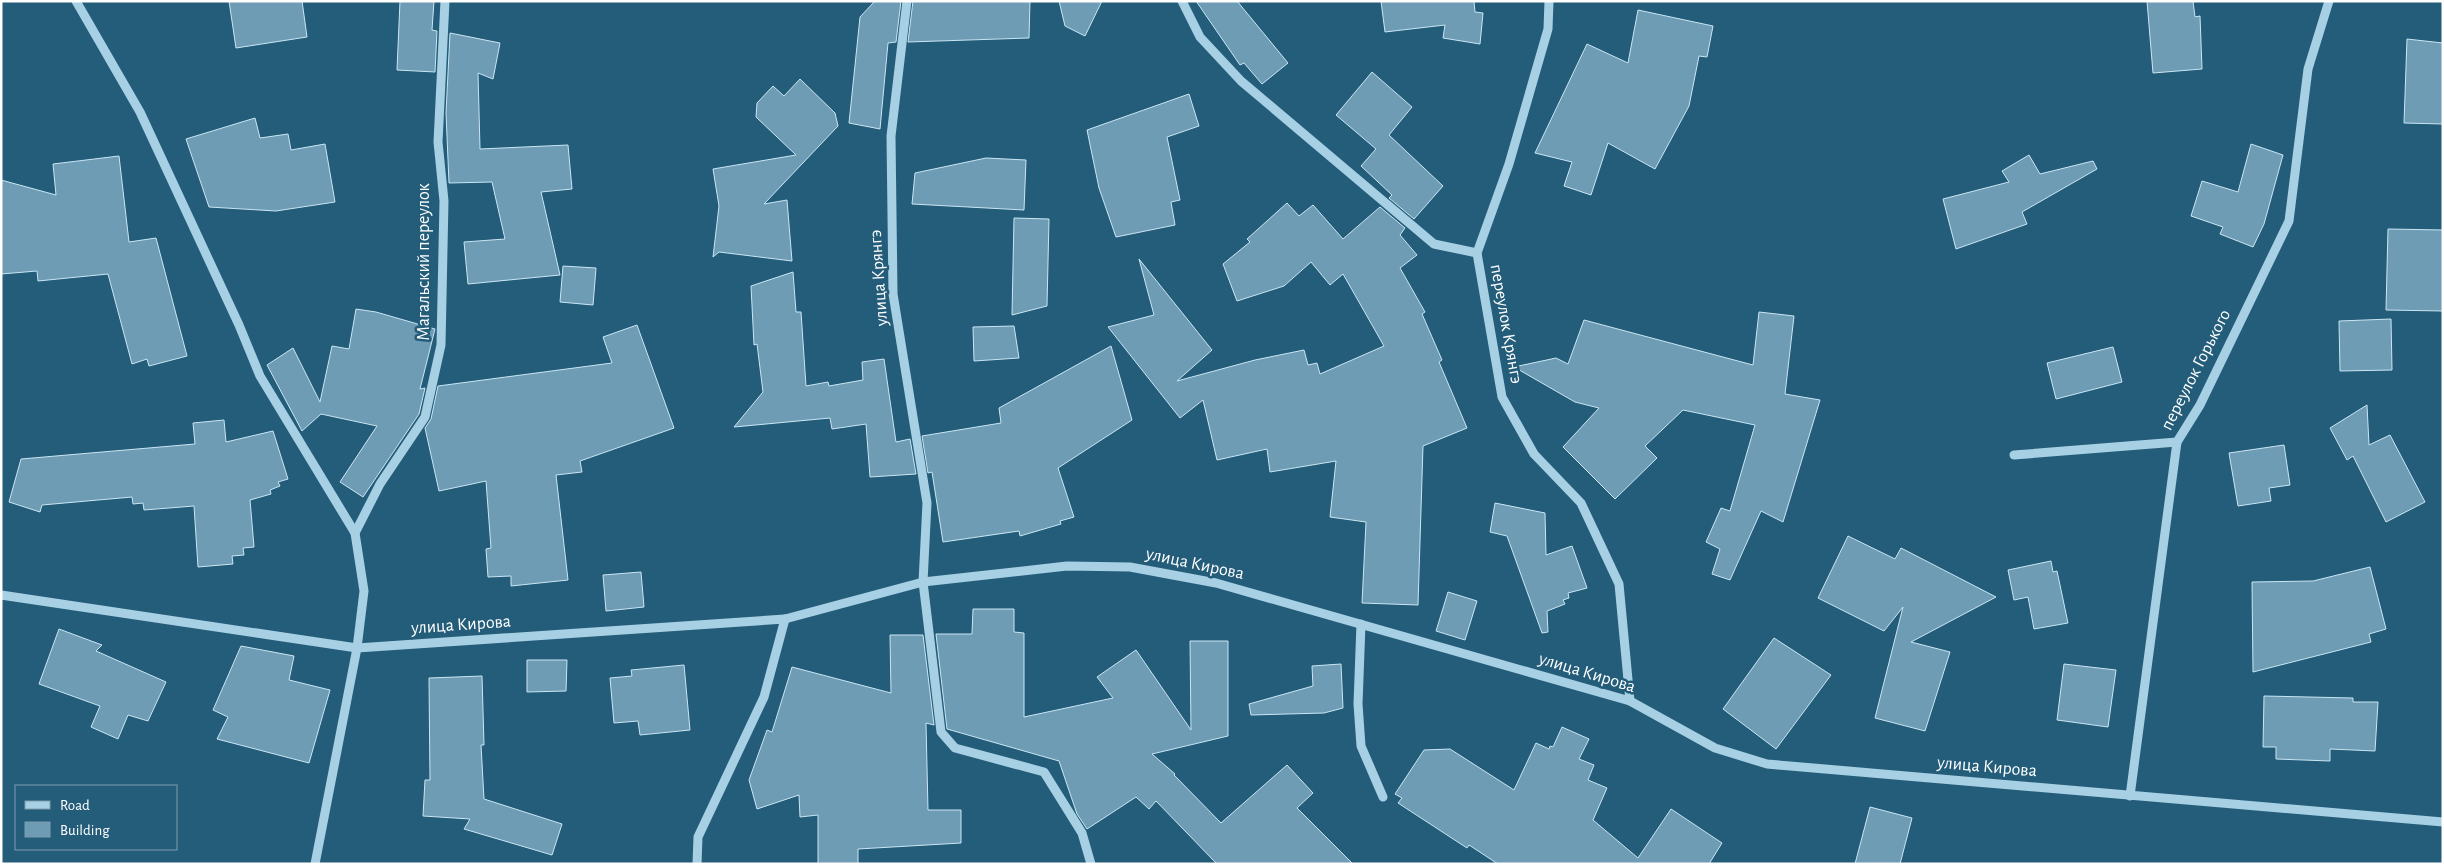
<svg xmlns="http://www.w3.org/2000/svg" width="2444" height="865" viewBox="0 0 2444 865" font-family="'Alegreya Sans',sans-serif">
	<rect width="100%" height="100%" fill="#245d7a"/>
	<g fill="#6e9cb4" stroke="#cae6f4">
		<polygon points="229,1 302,1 307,37 236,48"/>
		<polygon points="400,1 434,1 432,30 437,31 435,72 397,70"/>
		<polygon points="875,1 901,1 896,42 888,43 880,129 849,123 860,17"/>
		<polygon points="913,1 1030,1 1029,38 908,42"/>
		<polygon points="1059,1 1102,1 1085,36 1065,26"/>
		<polygon points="1196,1 1237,1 1288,63 1262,84 1244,63 1240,65"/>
		<polygon points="1381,1 1474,1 1475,12 1483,13 1480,44 1443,38 1445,25 1385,32"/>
		<polygon points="2147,1 2193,1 2195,17 2200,16 2202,69 2153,73"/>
		<polygon points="1638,10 1713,26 1707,57 1699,56 1689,106 1655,169 1608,143 1591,195 1564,186 1572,162 1535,153 1587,44 1628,63"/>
		<polygon points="450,33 500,43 493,79 478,73 480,149 568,145 572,189 541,192 560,275 468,284 464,242 505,239 492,182 449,183 446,113"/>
		<polygon points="2407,39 2443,43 2443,124 2404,123"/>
		<polygon points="1372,72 1412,107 1389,135 1443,186 1414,219 1389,198 1392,195 1361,166 1376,149 1336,115"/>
		<polygon points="800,79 835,113 838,126 764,204 787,200 792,261 719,252 713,257 719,206 713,169 796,155 756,117 757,103 773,86 784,96"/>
		<polygon points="1189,94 1199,126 1167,137 1180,200 1171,202 1175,225 1116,237 1099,188 1087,130"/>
		<polygon points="255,118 260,138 288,134 291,150 325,144 335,202 276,211 209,207 186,139"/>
		<polygon points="2251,144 2283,155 2264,224 2253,247 2220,234 2223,227 2191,216 2202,181 2238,192"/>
		<polygon points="2029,155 2040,174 2093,161 2097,169 2022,212 2027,224 1956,249 1943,199 2009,182 2002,171"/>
		<polygon points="119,156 129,242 156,238 187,356 149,366 147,359 132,364 108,274 38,281 37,271 1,274 1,180 56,195 53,164"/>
		<polygon points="986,158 1026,160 1024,210 912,204 915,173"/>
		<polygon points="1287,203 1299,216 1313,205 1343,239 1380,207 1405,228 1400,235 1417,255 1400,268 1425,312 1422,314 1442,360 1439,362 1467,428 1423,446 1418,605 1362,603 1366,522 1330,517 1336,461 1270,472 1267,449 1217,460 1203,400 1180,418 1108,327 1154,315 1139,259 1212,350 1177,381 1255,360 1304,350 1308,365 1317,363 1320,374 1384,346 1343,274 1330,285 1311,262 1284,286 1237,301 1223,264 1250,242 1247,239"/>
		<polygon points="1014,218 1049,219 1047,306 1012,315"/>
		<polygon points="2388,229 2443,230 2443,311 2386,310"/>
		<polygon points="563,266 596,268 593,305 560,302"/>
		<polygon points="793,272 796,312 801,312 806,386 828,382 829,386 863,380 862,362 884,359 896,442 910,439 916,474 870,477 866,424 832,429 830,418 734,427 763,392 757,344 754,345 751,286"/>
		<polygon points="356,309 376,312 435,329 420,389 425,388 419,414 363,497 340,482 377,426 321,414 302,431 267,365 293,348 320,402 332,346 349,349"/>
		<polygon points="1759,312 1794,316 1785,394 1820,400 1783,522 1761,511 1730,580 1712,574 1720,549 1706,542 1721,508 1730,511 1755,425 1683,410 1645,446 1657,458 1615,499 1563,447 1599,408 1575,402 1514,367 1556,358 1568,364 1584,320 1753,365"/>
		<polygon points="2391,319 2392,370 2340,371 2339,321"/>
		<polygon points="637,325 674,428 580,461 582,472 556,475 568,580 511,586 511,576 488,577 486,549 491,548 486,481 439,491 425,428 431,419 438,386 612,363 603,337"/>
		<polygon points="1014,326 1019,358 974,361 973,327"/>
		<polygon points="1111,346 1132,420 1058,468 1074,517 1060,521 1061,524 1020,536 1019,531 943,542 932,472 928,473 922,436 1001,423 999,408"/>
		<polygon points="2113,347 2122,382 2056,399 2047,363"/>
		<polygon points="2367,405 2369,445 2390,435 2425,502 2386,522 2353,456 2347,460 2330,428"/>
		<polygon points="224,420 226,442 273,431 288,479 278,482 280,486 270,490 271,494 250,500 254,547 243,548 244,555 232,556 233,564 198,567 194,506 144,510 143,503 133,504 132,497 42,505 40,512 9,502 21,459 195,444 193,423"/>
		<polygon points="2284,445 2290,485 2269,488 2271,501 2238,506 2229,453"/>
		<polygon points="1495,503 1545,513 1546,555 1572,546 1587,588 1568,593 1569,598 1563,600 1565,604 1547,611 1548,632 1542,633 1507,536 1490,532"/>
		<polygon points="1848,536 1895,559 1901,548 1996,597 1911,642 1950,652 1925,731 1875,718 1903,607 1884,631 1818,598"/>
		<polygon points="2051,561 2053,572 2057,571 2068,623 2034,629 2028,597 2014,600 2008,570"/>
		<polygon points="2370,567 2386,629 2369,634 2371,642 2253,672 2252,582 2313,581"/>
		<polygon points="641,572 644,607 606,611 603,575"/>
		<polygon points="1448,592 1477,601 1465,640 1436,631"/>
		<polygon points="973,609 1014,609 1014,632 1024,633 1024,717 1113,698 1097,677 1136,650 1191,730 1190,641 1228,641 1228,736 1152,754 1175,774 1174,775 1221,823 1287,765 1313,793 1297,808 1353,864 1217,864 1156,801 1149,809 1136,797 1087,829 1077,814 1059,761 947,729 936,634 972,634"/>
		<polygon points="59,629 102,645 96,651 166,682 148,721 128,715 118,739 91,727 100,706 39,684"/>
		<polygon points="890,635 923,635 934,725 926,723 928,810 961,810 961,843 858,849 858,864 818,864 818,815 800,817 799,795 757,809 749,780 767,730 772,732 792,667 891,693"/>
		<polygon points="1774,638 1831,675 1776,749 1723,709"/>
		<polygon points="241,646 294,656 289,680 330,690 309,763 217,739 228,717 213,710"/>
		<polygon points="527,660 567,660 566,691 527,692"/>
		<polygon points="1341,664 1343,708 1324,713 1251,715 1249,704 1313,686 1312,666"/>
		<polygon points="2064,664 2116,670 2108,727 2057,720"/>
		<polygon points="684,665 690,730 640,735 638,721 614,723 610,678 632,676 631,670"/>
		<polygon points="482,676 484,745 481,745 484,799 562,824 552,855 464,829 470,819 423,816 425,780 430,780 429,678"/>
		<polygon points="2264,696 2353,698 2353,702 2378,702 2375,751 2330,749 2330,761 2276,759 2276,747 2263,747"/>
		<polygon points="1562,727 1589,739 1579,759 1594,765 1588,780 1607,788 1593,820 1638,858 1671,809 1722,843 1709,864 1498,864 1469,845 1467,848 1398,803 1402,798 1395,794 1424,750 1450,749 1514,790 1536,743 1549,749 1550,746 1553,747"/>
		<polygon points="1870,807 1912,818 1900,864 1855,864"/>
	</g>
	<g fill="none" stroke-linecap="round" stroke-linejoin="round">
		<g stroke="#a8d0e4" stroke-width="9">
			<polyline points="76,1 140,112 239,325 260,376 355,533 364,591 357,648 315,864"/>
			<polyline points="907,1 891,136 893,294 927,503 923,582 941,732 955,748 1044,772 1082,833 1091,864"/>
			<polyline points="1182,1 1200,37 1241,81 1434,244 1477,253 1502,397 1534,454 1581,503 1619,584 1630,701"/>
			<polyline points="1477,253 1509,164 1548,29 1549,1"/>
			<polyline points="2014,455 2177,442"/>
			<polyline points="355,533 380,484 425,417 441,345 444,201 438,142 445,1"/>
			<polyline points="1,595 357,648 785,619 923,582 1067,566 1130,567 1216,583 1630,701 1715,748 1767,764 2443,822"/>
			<polyline points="1361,624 1358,704 1361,746 1383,797"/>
			<polyline points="2130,796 2177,442 2200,405 2289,221 2308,69 2329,1"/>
			<polyline points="697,864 698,837 764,697 785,619"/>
		</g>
	</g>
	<g text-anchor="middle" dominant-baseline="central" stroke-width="5" stroke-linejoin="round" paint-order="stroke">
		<g font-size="18" fill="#fff" stroke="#245d7a">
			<text transform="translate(424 262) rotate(-90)">Магальский переулок</text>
			<text transform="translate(879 278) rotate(-94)">улица Крянгэ</text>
			<text transform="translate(1506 324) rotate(80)">переулок Крянгэ</text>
			<text transform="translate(2196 370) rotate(-63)">переулок Горького</text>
			<text transform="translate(1195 564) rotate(12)">улица Кирова</text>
			<text transform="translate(461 625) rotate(-4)">улица Кирова</text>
			<text transform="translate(1587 673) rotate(17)">улица Кирова</text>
			<text transform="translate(1987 767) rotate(5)">улица Кирова</text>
		</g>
	</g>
	<rect width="2444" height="865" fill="none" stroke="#ffffff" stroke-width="5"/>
	<rect x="15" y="785" width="162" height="65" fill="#245d7a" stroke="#7c9eaf"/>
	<rect x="25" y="801" width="25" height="8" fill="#a8d0e4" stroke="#7c9eaf"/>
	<text x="60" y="810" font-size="15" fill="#ffffff">Road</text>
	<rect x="25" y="822" width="25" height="15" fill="#6e9cb4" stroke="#7c9eaf"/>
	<text x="60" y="835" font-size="15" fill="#ffffff">Building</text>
</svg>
